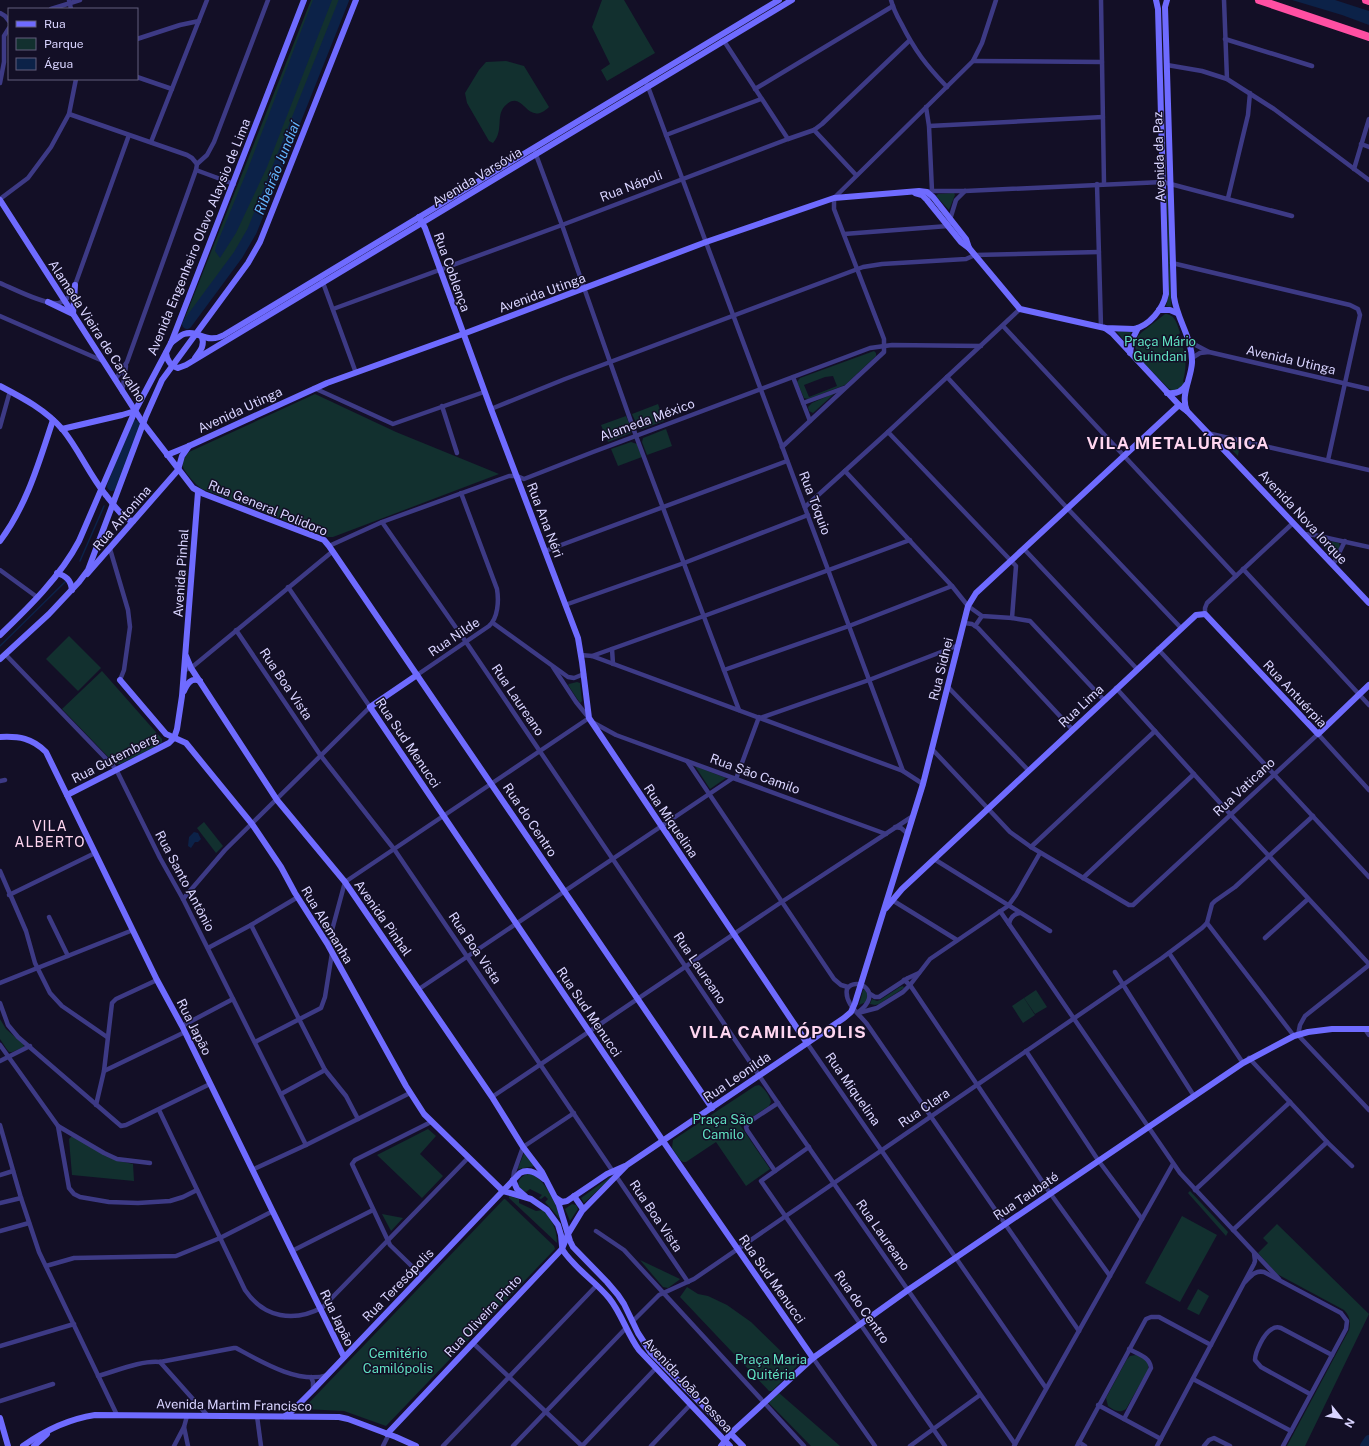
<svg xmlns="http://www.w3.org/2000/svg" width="1369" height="1446" viewBox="0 0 1369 1446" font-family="'Public Sans',sans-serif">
	<rect width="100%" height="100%" fill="#130f26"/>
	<g fill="#12302f" fill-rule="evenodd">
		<polygon points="311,0 341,0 255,215 237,252 186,320 184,320"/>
		<polygon points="602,0 624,0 655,53 607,81 601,70 610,64 592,27"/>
		<path d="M506 61 524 66 549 107C527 128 524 90 507 104 494 114 505 130 493 143L489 141 467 103 465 93 479 70 486 62Z"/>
		<polygon points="954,193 955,195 949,210 936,196 938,194"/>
		<polygon points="1167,194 1168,195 1171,306 1170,307 1166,306 1169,294"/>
		<path d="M1165 314C1175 314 1177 324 1180 332L1179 335C1185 352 1188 364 1183 381L1184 383 1182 387 1175 391 1169 389 1139 358 1135 347 1137 337 1142 332Z"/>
		<polygon points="1118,331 1131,332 1128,343 1126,343 1117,332"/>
		<path d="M874 351 876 353V356L845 385 808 399 804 398 797 382 800 378ZM833 376 837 386 809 397 804 385 825 377Z"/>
		<polygon points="835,393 813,413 809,411 808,407 812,403"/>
		<path d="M315 394 396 432 499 474 333 537H328L202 489C197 486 185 473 183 467 182 462 186 455 189 452Z"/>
		<polygon points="658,404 664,421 642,429 639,429 632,414"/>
		<polygon points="626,416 632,430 631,433 608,442 601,425"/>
		<polygon points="666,429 672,446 647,455 642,442 643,438"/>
		<polygon points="1228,441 1240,443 1238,456 1227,445"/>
		<polygon points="631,442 637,444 642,457 618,466 611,449"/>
		<polygon points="1318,539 1339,543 1340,547 1337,553 1334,555 1329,553 1318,541"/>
		<polygon points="69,636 101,668 78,691 46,659"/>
		<polygon points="102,671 162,739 162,742 159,745 120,764 115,764 62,709"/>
		<polygon points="577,682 580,683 582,701 580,703 568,685 569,684"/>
		<polygon points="695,766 726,778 710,789"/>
		<polygon points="204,822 223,846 216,853 197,828"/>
		<polygon points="903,986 904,988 879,1004 875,1005 870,1004 872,999 877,1001 880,1000 900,987"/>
		<polygon points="863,990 865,990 868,995 866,1002 859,1005"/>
		<polygon points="1036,990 1047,1007 1035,1014 1024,998"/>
		<polygon points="1024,998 1035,1015 1023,1023 1012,1006"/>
		<polygon points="0,1019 6,1029 23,1044 24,1047 12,1052 9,1052 6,1048 0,1039"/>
		<path d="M759 1085C764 1088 770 1096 771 1102L769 1106 740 1125 770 1169 746 1186 716 1142 686 1162H683L680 1160 672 1148 673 1140 755 1086Z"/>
		<polygon points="428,1129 436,1136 420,1154 443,1176 422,1198 377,1155"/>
		<polygon points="72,1136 119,1161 133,1164 134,1181 72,1175 69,1139"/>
		<polygon points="524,1153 535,1166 519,1169 518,1168"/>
		<path d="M527 1174C543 1172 558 1208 561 1220L545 1202 548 1199 545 1196 541 1199 539 1198 542 1195 530 1189 526 1192C515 1187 517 1178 527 1174Z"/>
		<polygon points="610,1177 611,1178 584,1203 581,1198"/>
		<polygon points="1190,1191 1228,1232 1226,1236 1188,1193"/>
		<path d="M509 1196 519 1199V1203L536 1211 543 1210C552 1219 557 1229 557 1243L509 1198Z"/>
		<polygon points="504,1199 505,1199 554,1246 555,1249 386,1426 344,1411 303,1409"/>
		<polygon points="572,1204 576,1205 578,1209 570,1221 565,1209"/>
		<polygon points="382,1214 403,1218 391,1231"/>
		<polygon points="1182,1216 1217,1235 1180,1302 1145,1283"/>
		<path d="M1277 1224 1369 1314 1305 1446H1287L1349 1330C1351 1323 1350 1316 1344 1310L1277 1274 1258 1253 1268 1243 1263 1238Z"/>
		<polygon points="640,1260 680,1279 679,1280 668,1288 663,1287"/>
		<polygon points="687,1287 698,1294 708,1296 727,1305 751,1322 791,1361 800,1363 772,1391 769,1391 680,1297"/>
		<polygon points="1198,1289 1209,1296 1199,1315 1187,1309"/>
		<path d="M1136 1355 1145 1359 1148 1363V1370L1126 1409C1119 1414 1114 1410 1108 1406L1106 1398 1127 1359 1130 1356Z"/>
		<polygon points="779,1393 840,1446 811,1446 768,1402"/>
	</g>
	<g fill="#0c2248">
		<polygon points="313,0 332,0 267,167 236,233 220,258 215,251 216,246 247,171"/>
		<polygon points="1292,0 1335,0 1369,11 1369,25 1342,15"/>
		<polygon points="194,832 198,833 201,839 198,842 195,842 191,848 188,846 189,837"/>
	</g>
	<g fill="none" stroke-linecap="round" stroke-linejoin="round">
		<g stroke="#0c2248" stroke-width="1.5">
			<polyline points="80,561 104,506"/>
			<polyline points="0,646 66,581"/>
		</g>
		<g stroke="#0c2248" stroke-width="10">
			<polyline points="187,324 238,255 252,231 344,0"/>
			<polyline points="112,486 135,425"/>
			<polyline points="1365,1446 1369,1440"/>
		</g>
		<g stroke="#3d3a85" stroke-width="4.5">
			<polyline points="69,0 71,9"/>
			<path d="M891 0C893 8 897 16 901 23 915 51 926 65 947 87"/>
			<polyline points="1101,0 1104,184"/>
			<polyline points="1224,0 1227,79"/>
			<polyline points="51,9 80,0"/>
			<polyline points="0,13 5,16 9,21"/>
			<polyline points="137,39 180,25 199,21"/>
			<polyline points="1225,39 1312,66"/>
			<polyline points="722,41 724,41 788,139"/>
			<polyline points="973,61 1102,62"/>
			<polyline points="1167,65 1202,71 1227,79 1274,109 1369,180"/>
			<polyline points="137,77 172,89"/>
			<polyline points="0,83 4,62 4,36 9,28"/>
			<polyline points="647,84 903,771"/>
			<polyline points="755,89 893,6"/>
			<polyline points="926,107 929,126 932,191"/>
			<polyline points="69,114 187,155 192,158 197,164"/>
			<polyline points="929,126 1103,117"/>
			<polyline points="814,130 856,175"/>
			<polyline points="666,135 761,99"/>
			<polyline points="151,142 207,0"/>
			<polyline points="1361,144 1369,147"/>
			<polyline points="535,152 562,225 636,436 739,710"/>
			<polyline points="1354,169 1369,119"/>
			<polyline points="196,170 234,184"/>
			<polyline points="1097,184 1101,327"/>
			<polyline points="927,192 932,191 965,191 1163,182 1292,216"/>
			<polyline points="1228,198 1248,115 1250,93"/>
			<polyline points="0,199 28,178 51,147 69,114 76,79"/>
			<polyline points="844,234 948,226 956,200 965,191"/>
			<polyline points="1172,263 1350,305 1358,309 1360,315 1328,460"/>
			<polyline points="322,280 356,373"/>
			<path d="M0 283C12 288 47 306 59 303 67 301 72 293 75 285L129 135"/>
			<polyline points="333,309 562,225 788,139 814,130 822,124 909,41"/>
			<polyline points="0,316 103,361"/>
			<polyline points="1003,326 1236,576"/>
			<polyline points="1188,341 1209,352 1369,389"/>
			<polyline points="1192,358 1200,353 1209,352"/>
			<polyline points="793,377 810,421"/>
			<polyline points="947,377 1068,509 1181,628"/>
			<polyline points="115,380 127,362 196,170 197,164 207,155 214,142 268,0"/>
			<polyline points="314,388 393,424 484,392"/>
			<polyline points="122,392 126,366"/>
			<polyline points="803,403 844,388"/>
			<polyline points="442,406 457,453"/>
			<polyline points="491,409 565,379 863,267 882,264 966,259 975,255 1099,252"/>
			<polyline points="0,427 10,391"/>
			<polyline points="888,432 1016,566 1012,618"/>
			<polyline points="1207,433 1369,470"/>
			<polyline points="782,447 884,352 884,339 834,209 834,198 973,61 982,43 996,0"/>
			<polyline points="845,471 952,586 968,606 982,616 1012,618 1030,621 1104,700"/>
			<polyline points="805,507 888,432 1020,309"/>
			<polyline points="382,522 466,642 773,1096 1015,1444"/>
			<polyline points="1304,534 1314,535 1369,547"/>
			<polyline points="329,546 382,522 509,476 517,476 524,479 593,452 870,348 892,345 981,346"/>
			<polyline points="110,549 128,610 130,627 124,670 120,680"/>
			<polyline points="1024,549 1137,669"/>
			<polyline points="545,551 787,461"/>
			<polyline points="1333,565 1345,541"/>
			<polyline points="1243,569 1369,705"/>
			<polyline points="0,570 37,597"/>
			<polyline points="565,605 684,563 808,515"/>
			<polyline points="1205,614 1205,608 1207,603 1293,523"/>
			<polyline points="493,623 568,677 574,678 584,674"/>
			<polyline points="964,623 972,624 978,628 1072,729"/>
			<polyline points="975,626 982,616"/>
			<polyline points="236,630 321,756 394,849 688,1282"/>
			<polyline points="612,649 613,664"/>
			<polyline points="1158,649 1369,877"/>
			<polyline points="5,654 116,769 160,858 183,899 306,1145"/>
			<polyline points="581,655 592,656 903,771 923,784"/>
			<polyline points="592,656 704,616 910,540"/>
			<polyline points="184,670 191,668 333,551"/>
			<polyline points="724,670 849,626 952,586"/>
			<path d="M417 675 489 626C498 618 499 601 497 589L461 493"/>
			<polyline points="948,687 1029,771"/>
			<polyline points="1116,688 1231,815 1369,964"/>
			<polyline points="760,718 869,680 959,645"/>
			<polyline points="594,723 616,735 886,834"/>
			<polyline points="932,749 1010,832 1031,847 1129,905 1133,905 1318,734 1369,790"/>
			<polyline points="687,761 834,979 841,985 848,987"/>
			<polyline points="736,779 759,717"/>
			<polyline points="0,781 5,780"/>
			<polyline points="895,827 901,828 908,834"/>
			<polyline points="1031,847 1155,731"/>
			<polyline points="934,859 1050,931"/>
			<polyline points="0,871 26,931 35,963 50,993 62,1006 107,1037"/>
			<polyline points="1083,878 1194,774"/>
			<polyline points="9,895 95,853"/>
			<polyline points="183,899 225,850 370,707 288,587"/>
			<polyline points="892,900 957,940"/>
			<polyline points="1000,911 1180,1173 1279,1279"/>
			<polyline points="49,917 68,956"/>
			<polyline points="1207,923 1294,1036"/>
			<path d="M1009 924C1010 918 1014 914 1020 913"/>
			<polyline points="251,925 325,1070 346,1096 358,1119"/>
			<polyline points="1265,938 1308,899"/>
			<polyline points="328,945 345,882 589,718 576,702 553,667"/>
			<polyline points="208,948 251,925 298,897"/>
			<polyline points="1169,953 1243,1063"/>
			<polyline points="1369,965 1305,1016 1300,1025 1298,1035 1369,1110"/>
			<polyline points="1115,972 1194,1096"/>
			<polyline points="904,980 910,985 1050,1193 1110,1276"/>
			<polyline points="0,983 133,930"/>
			<polyline points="419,989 733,778"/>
			<polyline points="870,994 875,997 879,997 908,978 919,973"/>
			<polyline points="0,1003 8,1025 18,1037 121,1126 126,1125 210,1084"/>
			<path d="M857 1013C886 993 856 975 847 989 844 1003 859 1014 867 1024L1079 1331"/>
			<polyline points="858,1013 877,1008 903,992 910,985 930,959 1008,906 1016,895 1040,853"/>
			<polyline points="182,1026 233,999"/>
			<polyline points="1365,1029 1369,1035"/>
			<polyline points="255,1042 321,1008 325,997 332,953"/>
			<polyline points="807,1043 1046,1388"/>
			<polyline points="0,1045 58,1126 69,1188 74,1194 80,1197 109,1202 138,1203 170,1201 183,1197 197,1190"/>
			<polyline points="1026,1051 1098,1160 1142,1219"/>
			<polyline points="1249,1058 1327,1142 1352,1166"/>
			<polyline points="0,1061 30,1046"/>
			<polyline points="104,1071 185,1032"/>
			<polyline points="281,1094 325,1070"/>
			<polyline points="492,1097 777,905 913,816"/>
			<polyline points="96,1105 104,1071 112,1003 116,999 157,980"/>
			<path d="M159 1110 245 1290C264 1318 294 1323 323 1307L468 1158"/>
			<polyline points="0,1125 21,1198 39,1252 117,1415"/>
			<polyline points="58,1126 104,1153 117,1159 150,1163"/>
			<polyline points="809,1147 761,1181 945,1446"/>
			<polyline points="252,1170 306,1145 410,1093"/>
			<polyline points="775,1171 747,1130 746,1127 749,1122 778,1103"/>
			<polyline points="0,1175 13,1171"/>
			<polyline points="513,1180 514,1172 523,1147 574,1113"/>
			<polyline points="1195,1190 1290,1102"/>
			<polyline points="0,1203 21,1198"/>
			<polyline points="1233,1230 1327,1142"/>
			<polyline points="0,1231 29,1223"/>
			<polyline points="596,1231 624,1250 804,1446"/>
			<polyline points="292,1251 373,1210"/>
			<polyline points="46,1266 74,1258 176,1256 220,1238 273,1211"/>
			<polyline points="422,1276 390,1245 352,1164 355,1160 431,1122"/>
			<path d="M1245 1282C1251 1276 1255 1270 1264 1272L1341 1313 1347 1321 1346 1329 1283 1446"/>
			<polyline points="632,1322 659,1295 694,1279 1162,958 1202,928 1207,923 1212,904 1215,901 1235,887 1313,816"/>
			<polyline points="473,1343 582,1446"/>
			<polyline points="0,1346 74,1324"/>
			<polyline points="813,1358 875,1446"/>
			<polyline points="160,1362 208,1416"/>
			<path d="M98 1376C116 1371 142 1360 160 1362L234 1348H236C260 1361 300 1385 327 1375"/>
			<polyline points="311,1377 313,1382 313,1390"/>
			<polyline points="1193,1379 1291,1431"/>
			<path d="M1310 1394 1261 1367 1255 1360C1255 1352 1264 1333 1272 1329 1275 1327 1278 1327 1281 1328L1332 1355"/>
			<polyline points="0,1401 53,1384"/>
			<polyline points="1098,1405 1161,1439"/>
			<polyline points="187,1416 184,1427 188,1446"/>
			<polyline points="257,1416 261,1446"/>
			<path d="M1124 1419 1151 1368C1150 1357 1138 1354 1129 1349"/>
			<polyline points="1079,1442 1085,1446"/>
			<polyline points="174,1446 184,1427"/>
			<polyline points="383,1446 389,1434"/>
			<polyline points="443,1446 597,1285"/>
			<polyline points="513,1446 626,1328"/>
			<polyline points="582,1446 656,1368"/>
			<polyline points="651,1446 690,1405"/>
			<polyline points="910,1446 980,1395"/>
			<polyline points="1014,1446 1173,1164"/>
			<polyline points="1077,1446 1146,1319 1151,1317 1159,1317 1211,1345"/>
			<polyline points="1157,1446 1254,1264 1255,1261 1254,1253"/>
			<polyline points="1204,1446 1209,1440 1214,1438 1230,1446"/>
		</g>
		<g stroke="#6f6bff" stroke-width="6">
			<path d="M1167 0 1165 7 1174 297C1177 320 1193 339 1192 363 1191 379 1180 396 1187 411"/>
			<path d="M915 193 922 195 927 200 961 242 969 248 1020 309 1105 328 1134 329C1149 326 1163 309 1166 294L1158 9 1156 0"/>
			<polyline points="0,200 143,423 193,488 204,494 324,540 329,546 712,1108"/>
			<polyline points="419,217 425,228 491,409 578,638 582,662 589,718 807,1043"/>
			<polyline points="48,302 73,314 75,285"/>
			<polyline points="1159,310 1170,310 1177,313"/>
			<polyline points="1105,328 1112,333 1179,405 1187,411 1369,603"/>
			<path d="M171 343C175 340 179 336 184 334 198 329 206 345 224 335L779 0"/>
			<path d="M166 353C167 361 171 366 178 368L186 365 792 0"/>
			<polyline points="1130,353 1132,340 1138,328"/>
			<path d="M195 358C200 351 205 346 202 337"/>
			<path d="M0 386C23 398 46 410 63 430 79 450 89 474 105 494 111 501 124 521 133 521"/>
			<path d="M1167 393C1175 394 1182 392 1186 385"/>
			<polyline points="62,429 122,415 135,411"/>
			<polyline points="167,455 189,446 327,383 463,334 706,242 834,198 919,191 927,192 933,197 966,239 969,248"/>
			<polyline points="178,470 182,456 189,446"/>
			<path d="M0 541C27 505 39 462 53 420"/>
			<path d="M57 573C66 576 71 580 72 590"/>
			<polyline points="87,574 178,470"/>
			<path d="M0 635C29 607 60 577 79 541L135 411 171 343 304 0"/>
			<polyline points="186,656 191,668 277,800 345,882 492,1097 523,1147 542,1172 559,1205 570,1241 573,1247 607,1282 618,1295 624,1304 638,1333 651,1353 743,1446"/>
			<polyline points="0,659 49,614 79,582 88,570 146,416 162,380 248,263 260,242 356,0"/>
			<polyline points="417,675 370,707 663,1141 813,1358"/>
			<polyline points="120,680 166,734 186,743 252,824 281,867 295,893 328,945 406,1086 424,1114 503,1191 531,1199 547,1210 558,1225 561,1235 562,1246"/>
			<path d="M184 691C187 684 191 677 200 681"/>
			<path d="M0 737C19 736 32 738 46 752L157 980 182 1026 344 1357"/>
			<polyline points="67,795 169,743 174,738 177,729 182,696 198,492"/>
			<polyline points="886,908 902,889 1196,615 1205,614 1318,734 1369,685"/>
			<polyline points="513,1180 517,1189 525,1196"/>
			<polyline points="574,1196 583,1209"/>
			<polyline points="556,1198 562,1202 567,1201 607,1174 625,1166"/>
			<path d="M562 1249C574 1268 595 1281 609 1298 622 1314 627 1334 639 1350L730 1446"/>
			<path d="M285 1416 290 1413 313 1390 520 1173C529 1168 537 1173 544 1179"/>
			<polyline points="0,1418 8,1446"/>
			<polyline points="387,1434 562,1249 568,1234 582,1211 627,1165 844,1018 851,1012 855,1003 923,784 968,606 976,593 1179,405"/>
			<path d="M23 1446C44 1431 69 1419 95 1415L339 1417 348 1419 396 1437 416 1446"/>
			<polyline points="34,1446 47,1434"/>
			<polyline points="721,1446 730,1434 813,1358 908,1290 1243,1063 1294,1036 1308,1032 1332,1029 1369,1029"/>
		</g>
		<g stroke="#ff4fa3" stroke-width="8">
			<polyline points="1259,0 1369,37"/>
			<polyline points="1366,0 1369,1"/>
		</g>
	</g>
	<g text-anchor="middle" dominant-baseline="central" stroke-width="3" stroke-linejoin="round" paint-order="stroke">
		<g font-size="13" fill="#d9d4ff" stroke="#130f26">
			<text transform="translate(1159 157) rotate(-92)">Avenida da Paz</text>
			<text transform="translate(477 177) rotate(-31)">Avenida Varsóvia</text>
			<text transform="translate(631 186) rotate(-21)">Rua Nápoli</text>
			<text transform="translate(199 237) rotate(-68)">Avenida Engenheiro Olavo Alaysio de Lima</text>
			<text transform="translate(452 272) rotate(70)">Rua Coblença</text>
			<text transform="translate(542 293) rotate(-20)">Avenida Utinga</text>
			<text transform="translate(97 331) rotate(57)">Alameda Vieira de Carvalho</text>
			<text transform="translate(1291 360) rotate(13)">Avenida Utinga</text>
			<text transform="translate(240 410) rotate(-25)">Avenida Utinga</text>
			<text transform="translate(647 420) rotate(-20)">Alameda México</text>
			<text transform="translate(815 503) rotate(69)">Rua Tóquio</text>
			<text transform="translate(268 508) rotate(22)">Rua General Polidoro</text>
			<text transform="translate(1303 517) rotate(47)">Avenida Nova Iorque</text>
			<text transform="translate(122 518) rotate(-49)">Rua Antonina</text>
			<text transform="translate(545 520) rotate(69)">Rua Ana Néri</text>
			<text transform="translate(181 573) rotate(-86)">Avenida Pinhal</text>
			<text transform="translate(454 637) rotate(-34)">Rua Nilde</text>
			<text transform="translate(941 669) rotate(-76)">Rua Sidnei</text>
			<text transform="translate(286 684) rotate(56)">Rua Boa Vista</text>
			<text transform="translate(1295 694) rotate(47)">Rua Antuérpia</text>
			<text transform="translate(518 700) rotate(56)">Rua Laureano</text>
			<text transform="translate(1081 706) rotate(-43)">Rua Lima</text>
			<text transform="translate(408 743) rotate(56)">Rua Sud Menucci</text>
			<text transform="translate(115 758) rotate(-27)">Rua Gutemberg</text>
			<text transform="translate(755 774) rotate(20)">Rua São Camilo</text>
			<text transform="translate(1244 787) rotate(-43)">Rua Vaticano</text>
			<text transform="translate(530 820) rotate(56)">Rua do Centro</text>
			<text transform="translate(671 821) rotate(56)">Rua Miquelina</text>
			<text transform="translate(185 881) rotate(62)">Rua Santo Antônio</text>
			<text transform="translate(383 918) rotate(55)">Avenida Pinhal</text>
			<text transform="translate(327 925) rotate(59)">Rua Alemanha</text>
			<text transform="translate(475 948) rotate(56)">Rua Boa Vista</text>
			<text transform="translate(700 968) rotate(56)">Rua Laureano</text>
			<text transform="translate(589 1012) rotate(56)">Rua Sud Menucci</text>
			<text transform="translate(194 1027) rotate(63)">Rua Japão</text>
			<text transform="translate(737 1077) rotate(-34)">Rua Leonilda</text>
			<text transform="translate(853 1089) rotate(55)">Rua Miquelina</text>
			<text transform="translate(924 1108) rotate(-34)">Rua Clara</text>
			<text transform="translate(1026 1196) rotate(-34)">Rua Taubaté</text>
			<text transform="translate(656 1216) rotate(56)">Rua Boa Vista</text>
			<text transform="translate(883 1235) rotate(55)">Rua Laureano</text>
			<text transform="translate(772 1279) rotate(55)">Rua Sud Menucci</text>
			<text transform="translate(398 1285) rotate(-46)">Rua Teresópolis</text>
			<text transform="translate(862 1307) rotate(55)">Rua do Centro</text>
			<text transform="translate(483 1316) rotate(-47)">Rua Oliveira Pinto</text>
			<text transform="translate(337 1318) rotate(64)">Rua Japão</text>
			<text transform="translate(688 1385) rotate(47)">Avenida João Pessoa</text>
			<text transform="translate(234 1405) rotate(1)">Avenida Martim Francisco</text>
		</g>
		<g font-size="13" fill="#5fe0c0" stroke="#130f26">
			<text x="1160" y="341">Praça Mário<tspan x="1160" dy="15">Guindani</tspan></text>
			<text x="723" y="1119">Praça São<tspan x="723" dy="15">Camilo</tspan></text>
			<text x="398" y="1353">Cemitério<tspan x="398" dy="15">Camilópolis</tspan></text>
			<text x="771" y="1359">Praça Maria<tspan x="771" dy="15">Quitéria</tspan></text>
		</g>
		<g font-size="14" font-style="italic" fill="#62b6ff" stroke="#130f26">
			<text transform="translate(277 168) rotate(-68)">Ribeirão Jundiaí</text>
		</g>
		<g font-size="14" letter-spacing="1" fill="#ffd6f0" stroke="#130f26">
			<text x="50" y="826">VILA<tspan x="50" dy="16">ALBERTO</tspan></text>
		</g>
		<g font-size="17" font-weight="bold" letter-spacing="1" fill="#ffd6f0" stroke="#130f26">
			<text x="1178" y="443">VILA METALÚRGICA</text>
			<text x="778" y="1032">VILA CAMILÓPOLIS</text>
		</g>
	</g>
	<rect x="8" y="8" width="130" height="72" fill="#130f26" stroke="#625e7d"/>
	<rect x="16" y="21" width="20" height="6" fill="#6f6bff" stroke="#625e7d"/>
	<text x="44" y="28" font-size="12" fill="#d9d4ff">Rua</text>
	<rect x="16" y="38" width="20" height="12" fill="#12302f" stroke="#625e7d"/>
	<text x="44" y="48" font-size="12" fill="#d9d4ff">Parque</text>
	<rect x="16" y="58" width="20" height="12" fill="#0c2248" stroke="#625e7d"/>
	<text x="44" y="68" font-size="12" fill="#d9d4ff">Água</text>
	<g transform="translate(1341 1418) rotate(120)" stroke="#130f26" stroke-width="3" paint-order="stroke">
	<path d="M0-3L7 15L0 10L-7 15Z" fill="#d9d4ff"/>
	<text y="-6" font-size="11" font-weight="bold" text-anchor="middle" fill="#d9d4ff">N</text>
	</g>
</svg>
